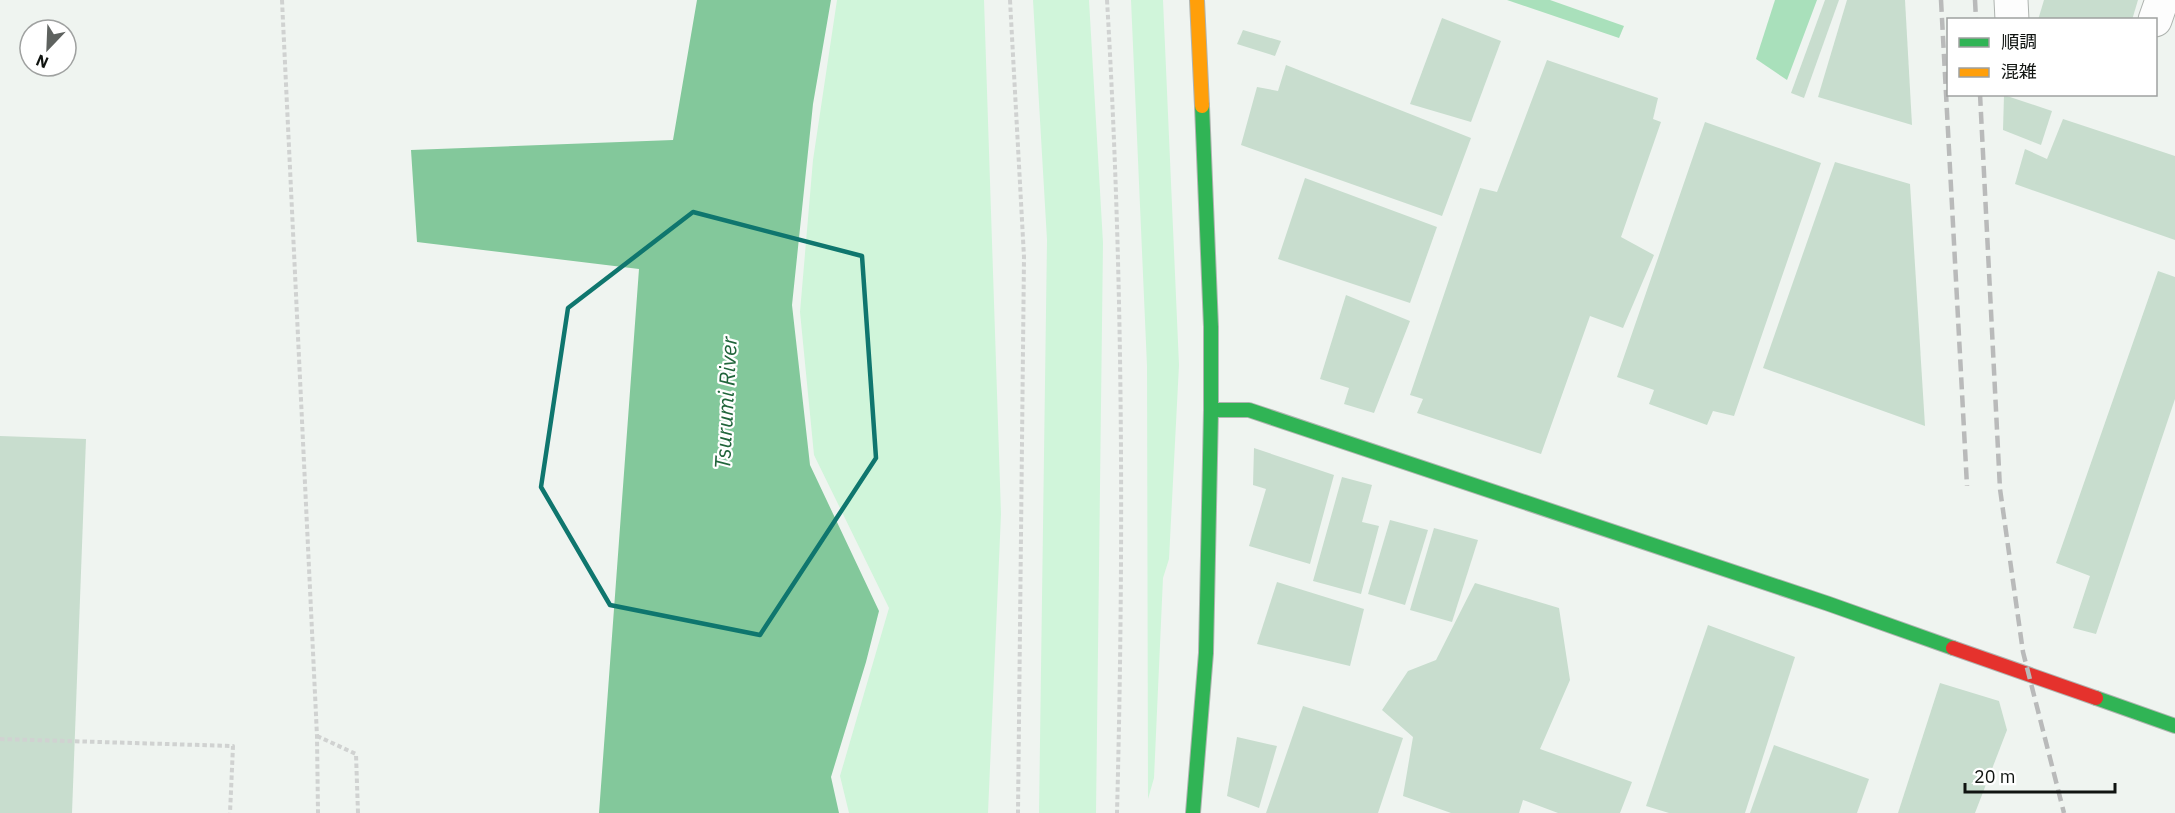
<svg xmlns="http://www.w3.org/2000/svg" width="2175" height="813" viewBox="0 0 2175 813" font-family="'IBM Plex Sans','Noto Sans JP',sans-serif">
	<rect width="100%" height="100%" fill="#eff4f0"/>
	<g fill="#d0f5da">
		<polygon points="837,0 984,0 1001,514 988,813 849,813 840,776 889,608 814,455 800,312 813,160"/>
		<polygon points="1033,0 1089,0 1103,243 1096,813 1039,813 1047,240"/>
		<polygon points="1131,0 1163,0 1179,365 1169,559 1163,578 1154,778 1148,799 1147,366"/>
	</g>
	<g fill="#a9e0bb">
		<polygon points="1507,0 1550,0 1624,26 1619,38"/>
		<polygon points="1775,0 1817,0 1787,80 1756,59"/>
	</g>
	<polygon fill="#83c89b" points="697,0 831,0 813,104 792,305 810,465 879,611 866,662 831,777 839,813 599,813 639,269 417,242 411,150 673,140"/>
	<g fill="#c8ddce">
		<polygon points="1825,0 1839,0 1804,98 1791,93"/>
		<polygon points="1847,0 1905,0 1912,125 1818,97"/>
		<polygon points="2044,0 2138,0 2132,20 2038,20"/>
		<polygon points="1442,18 1501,41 1471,122 1410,104"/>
		<polygon points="1243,30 1281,41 1275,56 1237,44"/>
		<polygon points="1547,60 1658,98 1653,119 1661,122 1621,237 1654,255 1623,328 1590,316 1541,454 1417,413 1423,399 1410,395 1480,188 1497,192"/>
		<polygon points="1286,65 1471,138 1442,216 1241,145 1257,87 1278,91"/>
		<polygon points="2004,95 2052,111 2041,145 2003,130"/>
		<polygon points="2063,119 2175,156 2175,240 2015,184 2025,149 2047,159"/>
		<polygon points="1705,122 1821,163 1734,416 1713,411 1707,425 1649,404 1654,390 1617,377"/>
		<polygon points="1835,162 1910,184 1925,426 1763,368"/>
		<polygon points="1305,178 1437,227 1410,303 1278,259"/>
		<polygon points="2158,271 2175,277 2175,399 2096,634 2073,628 2090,576 2056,563"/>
		<polygon points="1346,295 1410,321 1374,413 1344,404 1349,388 1320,379"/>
		<polygon points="0,436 86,439 72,813 0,813"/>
		<polygon points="1254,448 1334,475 1310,564 1249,546 1266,489 1253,485"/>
		<polygon points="1342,477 1372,485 1362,522 1379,526 1361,594 1313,581"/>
		<polygon points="1390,520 1428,530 1405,605 1368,594"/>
		<polygon points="1434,528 1478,540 1452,622 1410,610"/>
		<polygon points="1277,582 1364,609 1350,666 1257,644"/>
		<polygon points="1475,583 1559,608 1570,680 1540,749 1632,782 1620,813 1558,813 1523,800 1519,813 1451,813 1403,796 1413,737 1382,710 1408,671 1436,660"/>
		<polygon points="1708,625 1795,657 1745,813 1669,813 1646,806"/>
		<polygon points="1940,683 1999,701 2007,730 1975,813 1898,813"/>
		<polygon points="1303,706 1403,738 1378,813 1266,813"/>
		<polygon points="1237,737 1277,746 1259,808 1227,796"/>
		<polygon points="1774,745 1869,779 1857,813 1750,813"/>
	</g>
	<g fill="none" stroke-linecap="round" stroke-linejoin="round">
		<g stroke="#afb4b0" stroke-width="35">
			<g id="street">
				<polyline points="2011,0 2012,20"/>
				<polyline points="2155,20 2162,0"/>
			</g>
		</g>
		<g stroke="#afb4b0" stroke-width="16">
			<g id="fast">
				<polyline points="1211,410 1249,410 1829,604 1953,648"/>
				<polyline points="2096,698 2175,726"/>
				<polyline points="1193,813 1206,653 1211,410 1211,327 1202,106"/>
			</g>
		</g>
		<g stroke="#afb4b0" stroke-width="16">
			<polyline id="slow" points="1197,0 1202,106"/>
		</g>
		<g stroke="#afb4b0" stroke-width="16">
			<polyline id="jam" points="1953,648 2096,698"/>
		</g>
		<g stroke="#d0d2d1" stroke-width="4" stroke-dasharray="4.5 3" stroke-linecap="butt">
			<polyline points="282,0 317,736 318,813"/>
			<polyline points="1010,0 1024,257 1018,813"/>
			<path d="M1107 0C1123 271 1124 542 1117 813"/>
			<polyline points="317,736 356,754 358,813"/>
			<polyline points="0,739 233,746 230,813"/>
		</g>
		<use href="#street" stroke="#fdfdfd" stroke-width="33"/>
		<use href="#fast" stroke="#30b455" stroke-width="14"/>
		<use href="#slow" stroke="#ff9f0a" stroke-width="14"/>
		<use href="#jam" stroke="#e5322d" stroke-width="14"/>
		<g stroke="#b9baba" stroke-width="4.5" stroke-dasharray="12 6" stroke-linecap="butt">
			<polyline points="1941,0 1967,486"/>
			<polyline points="1975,0 1976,20"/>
			<polyline points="1980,94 2000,489 2023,652 2064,813"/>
		</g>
	</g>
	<path fill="none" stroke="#0f766e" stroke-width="4.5" stroke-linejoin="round" d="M693 212 862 256 876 458 760 635 610 605 541 487 568 308Z"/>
	<g text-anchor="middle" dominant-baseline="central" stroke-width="4.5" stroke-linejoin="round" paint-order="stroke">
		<g font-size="22" font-style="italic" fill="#20643a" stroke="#fff">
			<text transform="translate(725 403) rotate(-87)">Tsurumi River</text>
		</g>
	</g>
	<rect x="1947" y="18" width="210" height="78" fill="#ffffff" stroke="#9fa1a0" stroke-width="1.5"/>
	<rect x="1959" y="38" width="30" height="9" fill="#30b455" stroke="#9fa1a0" stroke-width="1.5"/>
	<text x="2001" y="48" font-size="18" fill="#101411">順調</text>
	<rect x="1959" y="68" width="30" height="9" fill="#ff9f0a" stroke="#9fa1a0" stroke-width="1.5"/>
	<text x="2001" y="78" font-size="18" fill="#101411">混雑</text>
	<g transform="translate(48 48) rotate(203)"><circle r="28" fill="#ffffff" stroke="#9fa1a0" stroke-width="1.5"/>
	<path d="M0-4.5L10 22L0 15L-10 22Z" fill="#5e625f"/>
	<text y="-9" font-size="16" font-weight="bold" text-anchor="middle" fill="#101411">N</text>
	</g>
	<path d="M1965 783v9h150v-9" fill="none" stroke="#101411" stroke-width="3"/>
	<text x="1974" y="783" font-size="18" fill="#101411" stroke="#ffffff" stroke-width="4.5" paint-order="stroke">20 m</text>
</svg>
